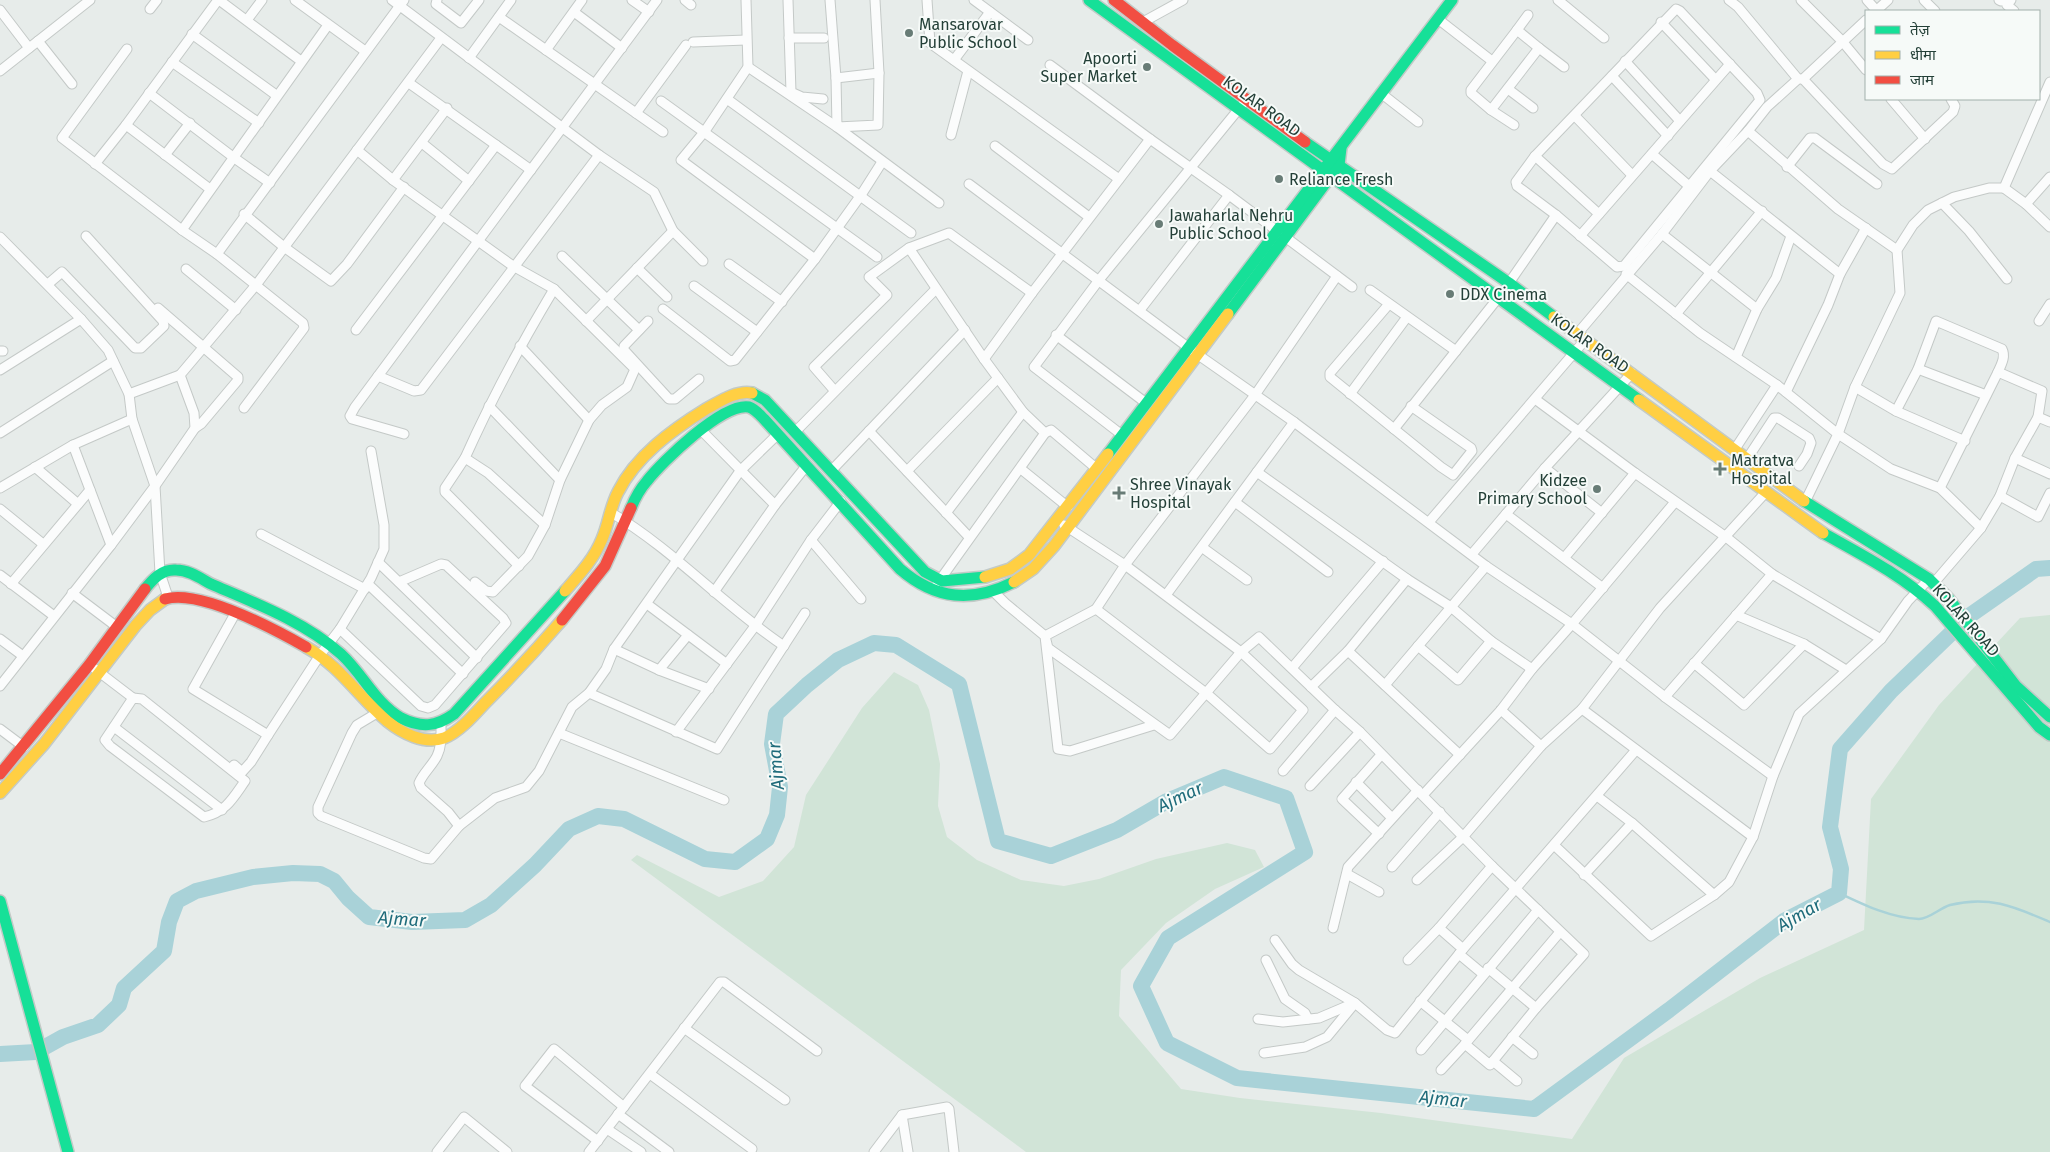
<svg xmlns="http://www.w3.org/2000/svg" width="2050" height="1152" viewBox="0 0 2050 1152" font-family="'Fira Sans','Noto Sans Devanagari',sans-serif">
	<rect width="100%" height="100%" fill="#e7ecea"/>
	<polygon fill="#d1e4d7" points="2050,615 2050,1152 1026,1152 631,860 637,855 719,897 763,881 794,847 806,795 862,708 894,672 918,685 929,710 940,764 938,806 947,837 977,860 1021,880 1064,886 1099,879 1156,859 1227,843 1255,850 1264,867 1215,889 1166,923 1121,970 1119,1016 1181,1089 1240,1098 1381,1113 1572,1139 1624,1058 1760,978 1864,930 1871,799 1939,705 2020,618"/>
	<g fill="none" stroke-linecap="round" stroke-linejoin="round">
		<path stroke="#a9d2d8" stroke-width="2.5" d="M1839 893C1864 905 1891 918 1919 919 1929 919 1940 908 1950 905 1989 895 2015 907 2050 922"/>
		<polyline stroke="#a9d2d8" stroke-width="16" points="0,1054 36,1052 63,1037 98,1025 119,1005 124,988 164,951 169,922 177,901 196,891 253,877 293,873 320,874 334,881 348,898 369,917 412,922 465,920 491,905 535,865 569,829 598,816 624,819 705,859 735,862 767,839 777,815 780,787 772,744 776,714 807,685 838,660 874,643 896,645 959,684 998,841 1051,856 1117,830 1167,801 1224,777 1286,798 1305,852 1168,938 1141,986 1167,1043 1237,1078 1534,1109 1669,1010 1784,921 1839,893 1841,869 1830,827 1840,749 1891,691 1969,616 2036,569 2050,568"/>
		<g stroke="#c4c9c7" stroke-width="11">
			<g id="street">
				<polyline points="219,0 301,61"/>
				<polyline points="295,0 365,51"/>
				<polyline points="392,0 599,155 654,192 673,231 703,261"/>
				<polyline points="437,0 436,4 461,23 479,0"/>
				<polyline points="632,0 649,12"/>
				<polyline points="685,0 691,5"/>
				<polyline points="746,0 748,67 705,131 681,160 815,259"/>
				<polyline points="788,0 791,92 802,97 823,99"/>
				<polyline points="830,0 836,78 837,127 878,125 879,73 875,0"/>
				<polyline points="927,0 930,43 1119,179"/>
				<polyline points="974,0 1028,40"/>
				<polyline points="1558,0 1604,38"/>
				<polyline points="1729,0 1738,7 1798,79"/>
				<polyline points="1801,0 1842,41 1866,70"/>
				<polyline points="1867,0 1877,11"/>
				<polyline points="1924,0 1935,11"/>
				<polyline points="1999,0 2001,1"/>
				<polyline points="2011,0 2007,5 2014,11"/>
				<polyline points="150,9 157,0"/>
				<polygon points="1676,9 1680,11 1757,93 1760,100 1624,266 1617,267 1556,215 1517,186 1516,182 1535,156"/>
				<polyline points="0,10 29,48"/>
				<polyline points="1876,11 1888,0"/>
				<polyline points="574,12 622,48"/>
				<polyline points="499,17 663,132"/>
				<polyline points="1438,19 1492,61"/>
				<polyline points="247,20 262,0"/>
				<polyline points="1143,22 1183,0"/>
				<polyline points="1661,22 1715,79"/>
				<polyline points="1517,30 1528,15"/>
				<polyline points="192,34 276,95"/>
				<polyline points="789,38 824,38"/>
				<polyline points="38,41 72,84"/>
				<polyline points="693,42 746,40"/>
				<polyline points="127,49 62,138 182,230 217,254 303,323 304,328 244,408"/>
				<polyline points="546,50 582,0"/>
				<polyline points="469,58 511,0"/>
				<polyline points="954,60 990,12"/>
				<polyline points="1625,61 1680,121"/>
				<polyline points="172,62 259,123"/>
				<polyline points="1050,65 1150,139 1229,195 1352,287"/>
				<polyline points="748,67 837,127 939,203"/>
				<polyline points="0,71 90,0"/>
				<polyline points="1612,76 1668,136"/>
				<polyline points="836,78 879,73"/>
				<polyline points="1803,79 1883,164 1892,169 1953,112 1955,106 1951,99"/>
				<polyline points="409,83 531,170"/>
				<polyline points="1508,89 1533,108"/>
				<polyline points="149,93 233,157 270,183"/>
				<polyline points="1382,94 1418,122"/>
				<polyline points="727,99 911,233"/>
				<polyline points="1891,99 1925,139"/>
				<polyline points="661,101 877,257"/>
				<polyline points="1491,110 1471,93 1471,90 1517,30 1539,48"/>
				<polyline points="636,113 686,45"/>
				<polyline points="1575,116 1632,175"/>
				<polyline points="126,125 210,189"/>
				<polyline points="1514,125 1491,110 1539,48 1564,67"/>
				<polyline points="1748,131 1838,209 1897,250"/>
				<polyline points="951,135 968,71"/>
				<polyline points="422,143 469,181"/>
				<polyline points="995,146 1089,217"/>
				<polyline points="357,150 393,180 513,266 554,289 635,369 627,387 602,405 589,420 560,480 545,525 528,556 493,592 486,591 475,582"/>
				<polyline points="1652,154 1689,186"/>
				<polyline points="165,155 190,123"/>
				<polyline points="1535,156 1599,214"/>
				<polyline points="95,164 126,125 218,0"/>
				<polyline points="1787,167 1810,138 1815,138 1877,184"/>
				<polyline points="1710,171 1840,274"/>
				<polyline points="393,180 447,108"/>
				<polyline points="969,184 1197,354 1294,422 1486,566 1572,624 1665,697 1773,776"/>
				<polyline points="2004,188 2026,204 2050,177"/>
				<polyline points="1942,203 1969,231 2007,279"/>
				<polyline points="2026,204 2050,227"/>
				<polyline points="244,214 284,247 331,281 347,264 404,187"/>
				<polyline points="182,230 328,25"/>
				<polyline points="1662,234 1757,309"/>
				<polyline points="1580,236 1730,64"/>
				<polyline points="0,237 81,319 108,350 129,394 132,419 155,486 160,573 168,597"/>
				<polyline points="909,248 984,359 1023,412 1045,433"/>
				<polyline points="217,254 404,0"/>
				<polyline points="562,256 639,330"/>
				<polyline points="729,264 782,302"/>
				<polyline points="637,268 667,297"/>
				<polyline points="186,269 236,310"/>
				<polyline points="1626,274 1700,333 1777,385 1838,434 1891,469 1940,488 1981,528"/>
				<polyline points="1337,276 1255,395 1125,565 1096,609 1045,636 1048,648 1170,735 1241,652 1259,637 1335,710 1360,732 1492,866 1584,954 1536,1008 1493,1061 1517,1081"/>
				<polyline points="1509,283 1556,215"/>
				<polyline points="48,284 62,272 135,348 141,348 164,326 163,321 86,236"/>
				<polyline points="694,286 757,332"/>
				<polyline points="1370,290 1456,351"/>
				<polyline points="1389,304 1330,373 1330,377 1441,467 1453,475 1472,451 1471,448 1411,406"/>
				<polyline points="158,308 238,377 238,380 201,424 195,428"/>
				<polyline points="663,309 730,361 735,360 815,259 861,195 882,162"/>
				<polyline points="1140,310 1229,195"/>
				<polyline points="1676,314 1762,211"/>
				<polyline points="586,321 673,231"/>
				<polyline points="648,321 624,346 624,350 669,399 675,399 699,379"/>
				<polyline points="2039,321 2050,304"/>
				<polyline points="356,330 496,145"/>
				<polyline points="1578,333 1662,234 1710,171 1748,131 1767,107 1798,79 1803,79 1866,20"/>
				<polyline points="1056,335 1146,403"/>
				<polyline points="520,346 589,420"/>
				<polyline points="0,351 3,351"/>
				<polyline points="1736,357 1757,309 1776,278 1791,236"/>
				<polyline points="984,359 1032,293 1150,139"/>
				<polyline points="1918,369 1986,395"/>
				<polyline points="0,370 81,319"/>
				<polyline points="378,376 414,391 421,390 599,155"/>
				<polyline points="1855,387 1896,411 1965,441"/>
				<polyline points="834,390 814,367 887,295 869,277 909,248 949,233 1032,293"/>
				<polyline points="1786,392 1828,305 1840,274 1866,228"/>
				<polyline points="129,394 180,375"/>
				<polyline points="1350,394 1407,317"/>
				<polyline points="1535,399 1635,473 1726,537 1772,574 1881,639"/>
				<polyline points="489,406 560,480"/>
				<path d="M1896 411 1918 369 1936 321 2002 349C2006 357 2001 365 1998 372L1940 488"/>
				<polyline points="2038,417 2050,422"/>
				<polyline points="1394,429 1498,298"/>
				<polyline points="701,430 775,505"/>
				<polyline points="869,431 969,537"/>
				<polyline points="795,432 936,289"/>
				<polyline points="0,433 113,361"/>
				<polyline points="404,434 352,419 350,416 355,407 657,0"/>
				<polyline points="1122,435 1034,367 1099,280 1242,105"/>
				<polyline points="73,445 111,545"/>
				<polyline points="1735,449 1777,385"/>
				<polyline points="465,458 445,488 445,492 519,566"/>
				<polyline points="2015,458 2050,474"/>
				<polyline points="1747,459 1774,418 1778,418 1809,438 1811,443 1807,454 1799,466"/>
				<polyline points="35,467 78,504"/>
				<polyline points="1545,468 1602,513"/>
				<polyline points="1021,469 1068,507"/>
				<polyline points="831,471 965,330"/>
				<polyline points="907,471 998,378"/>
				<polyline points="1257,472 1407,579 1451,607 1491,641 1532,669"/>
				<polyline points="0,488 73,445 132,419"/>
				<polyline points="2000,496 2038,517 2050,493"/>
				<polyline points="1235,502 1328,572"/>
				<polyline points="1805,502 1838,434 1855,387 1900,293 1897,250 1913,225 1928,210 1954,197 1989,188 2004,188 2050,82"/>
				<polyline points="0,509 43,544"/>
				<path d="M610 512C673 549 723 605 784 646"/>
				<polyline points="946,513 1023,412"/>
				<polyline points="1506,514 1603,588"/>
				<polyline points="1429,522 1585,340"/>
				<path d="M545 525 488 473 465 458C491 400 521 344 554 289"/>
				<polyline points="1064,525 1125,565 1241,652 1303,710 1270,749 1206,693 1096,609"/>
				<polyline points="261,534 365,589"/>
				<polyline points="811,540 861,599"/>
				<polyline points="1203,548 1247,580"/>
				<polyline points="1472,554 1545,468 1632,373"/>
				<polyline points="1565,557 1635,473"/>
				<polyline points="378,562 477,658"/>
				<polyline points="0,575 54,616"/>
				<polyline points="11,584 90,490"/>
				<polyline points="368,584 463,674"/>
				<polyline points="937,584 1045,433 1051,430 1097,469"/>
				<polyline points="1933,584 1981,528 2000,496 2015,458 2038,417 2042,391 1998,372"/>
				<polyline points="993,591 1005,603 1045,636 1058,749 1070,751 1154,725"/>
				<polyline points="714,592 775,505 807,465"/>
				<polyline points="72,593 117,627"/>
				<polyline points="1166,595 1294,422"/>
				<polyline points="647,604 727,664"/>
				<polyline points="236,612 193,689 268,735 320,655 340,629 371,578 384,549 384,525 371,451"/>
				<polyline points="1736,615 1804,644 1846,670"/>
				<polyline points="340,629 421,706 428,708 435,705 506,623 503,618 446,565 441,564 399,582"/>
				<polyline points="0,639 23,656"/>
				<polyline points="1418,646 1458,680 1491,641"/>
				<polyline points="614,649 659,670 709,689"/>
				<polyline points="1348,651 1460,755"/>
				<polyline points="1694,663 1744,705 1804,644"/>
				<polyline points="1292,668 1383,561"/>
				<polyline points="95,669 133,698"/>
				<polyline points="659,670 688,635"/>
				<polyline points="1385,685 1486,566"/>
				<polyline points="0,686 111,545 155,486 195,428 194,413 180,375 256,285 441,38"/>
				<polyline points="1311,687 1348,651 1407,579"/>
				<polyline points="589,693 717,749 805,613"/>
				<polyline points="1665,697 1772,574"/>
				<path d="M133 698 142 699 245 781C233 798 226 812 204 817L110 746 105 740Z"/>
				<polyline points="1582,709 1753,837"/>
				<polyline points="1501,710 1541,746"/>
				<polyline points="377,713 357,725 352,733 318,807 318,813 321,816 424,858 431,859 459,826 495,798 526,787 539,771 572,707 589,693 606,669 614,649 740,471 778,434"/>
				<path d="M441 724C441 735 442 746 437 756 432 766 423 773 419 783L421 788 448 812 459 826"/>
				<polyline points="114,727 222,810"/>
				<polyline points="0,729 24,747"/>
				<polyline points="676,732 755,626 811,540 841,501"/>
				<polyline points="559,733 724,800"/>
				<polyline points="234,765 242,772 251,762 268,735"/>
				<polyline points="1283,771 1335,710"/>
				<polyline points="1356,782 1392,818"/>
				<polyline points="1310,786 1360,732"/>
				<polyline points="1423,795 1501,710 1532,669 1572,624 1675,502"/>
				<polyline points="1597,796 1632,823 1714,895"/>
				<polyline points="1379,834 1342,799 1381,755"/>
				<polyline points="1555,846 1651,936 1714,895 1729,882 1753,837 1773,776 1799,714 1881,639 1908,601 1929,579"/>
				<polyline points="1392,867 1440,812"/>
				<polyline points="1347,874 1379,892"/>
				<polyline points="1584,875 1632,823"/>
				<polyline points="1417,880 1463,837 1541,746 1582,709 1660,608 1766,492"/>
				<polyline points="1333,928 1348,867 1418,790"/>
				<polyline points="1275,940 1292,964 1299,970 1355,1003"/>
				<polyline points="1463,949 1439,928 1492,866"/>
				<polyline points="1459,954 1483,974"/>
				<polyline points="1266,960 1285,999 1305,1013 1308,1019"/>
				<polyline points="1408,960 1439,928"/>
				<polyline points="1488,968 1536,1008"/>
				<polyline points="1420,1001 1468,1040"/>
				<polyline points="1258,1019 1283,1022 1319,1018 1352,1004"/>
				<polyline points="684,1028 785,1100"/>
				<polyline points="1512,1037 1533,1054"/>
				<polyline points="1465,1044 1560,932"/>
				<polyline points="1421,1050 1538,910"/>
				<polyline points="1264,1053 1305,1047 1327,1037 1355,1003 1387,1030 1395,1033 1463,949 1636,750"/>
				<polyline points="1441,1070 1465,1044 1490,1065 1493,1061"/>
				<polyline points="650,1074 752,1149"/>
				<polyline points="618,1114 669,1152"/>
				<polyline points="902,1115 908,1152"/>
				<polyline points="607,1129 641,1152"/>
				<polyline points="598,1141 525,1086 554,1049 624,1107"/>
				<polyline points="437,1152 464,1117 507,1152"/>
				<polyline points="589,1152 720,982 724,982 817,1051"/>
				<polyline points="874,1152 902,1115 947,1107 949,1109 954,1152"/>
			</g>
		</g>
		<g stroke="#c3cac7" stroke-width="14">
			<g id="fast">
				<polyline points="1089,0 1639,400"/>
				<polyline points="1305,142 1509,283 1554,317"/>
				<polyline points="1228,314 1339,165 1341,148"/>
				<polyline points="752,393 765,400 925,572 942,581 985,577"/>
				<polyline points="1108,454 1452,0"/>
				<polyline points="1804,501 1929,579 1949,599 2016,686 2050,717"/>
				<path d="M631 508C635 498 640 489 647 481 662 462 723 402 749 407 755 409 760 415 764 419L900 569C936 600 972 603 1014 582"/>
				<path d="M1823 533C1864 556 1900 574 1935 606L2039 727 2050 735"/>
				<path d="M145 589C153 579 162 569 176 570 189 570 200 578 211 584 255 603 305 622 341 654 363 674 375 703 401 718 421 728 436 727 454 714L565 591"/>
				<polyline points="0,901 68,1152"/>
			</g>
		</g>
		<g stroke="#c3cac7" stroke-width="14">
			<g id="slow">
				<polyline points="1554,317 1804,501"/>
				<polyline points="1639,400 1823,533"/>
				<polyline points="985,577 1010,569 1029,555 1108,454"/>
				<polyline points="1014,582 1033,569 1054,546 1228,314"/>
				<path d="M565 591C579 575 594 559 602 539 609 523 610 507 618 492 636 456 672 430 706 409 719 402 736 390 752 393"/>
				<path d="M306 647C339 665 359 697 387 721 402 733 424 745 444 738 459 732 473 716 484 704 511 677 537 649 562 620"/>
				<polyline points="0,793 44,744 136,625 150,610 165,599"/>
			</g>
		</g>
		<g stroke="#c3cac7" stroke-width="14">
			<g id="jam">
				<polyline points="1114,0 1172,45 1305,142"/>
				<path d="M165 599C200 589 274 629 306 647"/>
				<polyline points="562,620 605,566 631,508"/>
				<polyline points="0,774 89,665 145,589"/>
			</g>
		</g>
		<use href="#street" stroke="#fbfcfc" stroke-width="9"/>
		<use href="#fast" stroke="#16e098" stroke-width="11"/>
		<use href="#slow" stroke="#ffcf43" stroke-width="11"/>
		<use href="#jam" stroke="#f24e42" stroke-width="11"/>
	</g>
	<g fill="#687c76" stroke="#f6faf8" stroke-width="2">
		<circle cx="909" cy="33" r="5"/>
		<circle cx="1147" cy="67" r="5"/>
		<circle cx="1279" cy="179" r="5"/>
		<circle cx="1159" cy="224" r="5"/>
		<circle cx="1450" cy="294" r="5"/>
		<path d="M1717.5 461.5h5v5h5v5h-5v5h-5v-5h-5v-5h5z"/>
		<circle cx="1597" cy="489" r="5"/>
		<path d="M1116.5 485.5h5v5h5v5h-5v5h-5v-5h-5v-5h5z"/>
	</g>
	<g text-anchor="middle" dominant-baseline="central" stroke-width="4" stroke-linejoin="round" paint-order="stroke">
		<g font-size="16" fill="#244038" stroke="#f6faf8" text-anchor="start">
			<text x="919" y="24">Mansarovar<tspan x="919" dy="18">Public School</tspan></text>
			<text x="1137" y="58" text-anchor="end">Apoorti<tspan x="1137" dy="18">Super Market</tspan></text>
			<text x="1289" y="179">Reliance Fresh</text>
			<text x="1169" y="215">Jawaharlal Nehru<tspan x="1169" dy="18">Public School</tspan></text>
			<text x="1460" y="294">DDX Cinema</text>
			<text x="1731" y="460">Matratva<tspan x="1731" dy="18">Hospital</tspan></text>
			<text x="1587" y="480" text-anchor="end">Kidzee<tspan x="1587" dy="18">Primary School</tspan></text>
			<text x="1130" y="484">Shree Vinayak<tspan x="1130" dy="18">Hospital</tspan></text>
		</g>
		<g font-size="16" fill="#244038" stroke="#f6faf8">
			<text transform="translate(1262 106) rotate(36)">KOLAR ROAD</text>
			<text transform="translate(1590 343) rotate(35)">KOLAR ROAD</text>
			<text transform="translate(1966 620) rotate(48)">KOLAR ROAD</text>
		</g>
		<g font-size="18" font-style="italic" fill="#1f6c7b" stroke="#f6faf8">
			<text transform="translate(776 766) rotate(-95)">Ajmar</text>
			<text transform="translate(1180 797) rotate(-25)">Ajmar</text>
			<text transform="translate(1799 915) rotate(-30)">Ajmar</text>
			<text transform="translate(402 919) rotate(4)">Ajmar</text>
			<text transform="translate(1443 1099) rotate(6)">Ajmar</text>
		</g>
	</g>
	<rect x="1865" y="10" width="175" height="90" fill="#f6faf8" stroke="#a2b0ab"/>
	<rect x="1875" y="26" width="25" height="8" fill="#16e098" stroke="#a2b0ab"/>
	<text x="1910" y="35" font-size="15" fill="#244038">तेज़</text>
	<rect x="1875" y="51" width="25" height="8" fill="#ffcf43" stroke="#a2b0ab"/>
	<text x="1910" y="60" font-size="15" fill="#244038">धीमा</text>
	<rect x="1875" y="76" width="25" height="8" fill="#f24e42" stroke="#a2b0ab"/>
	<text x="1910" y="85" font-size="15" fill="#244038">जाम</text>
</svg>
